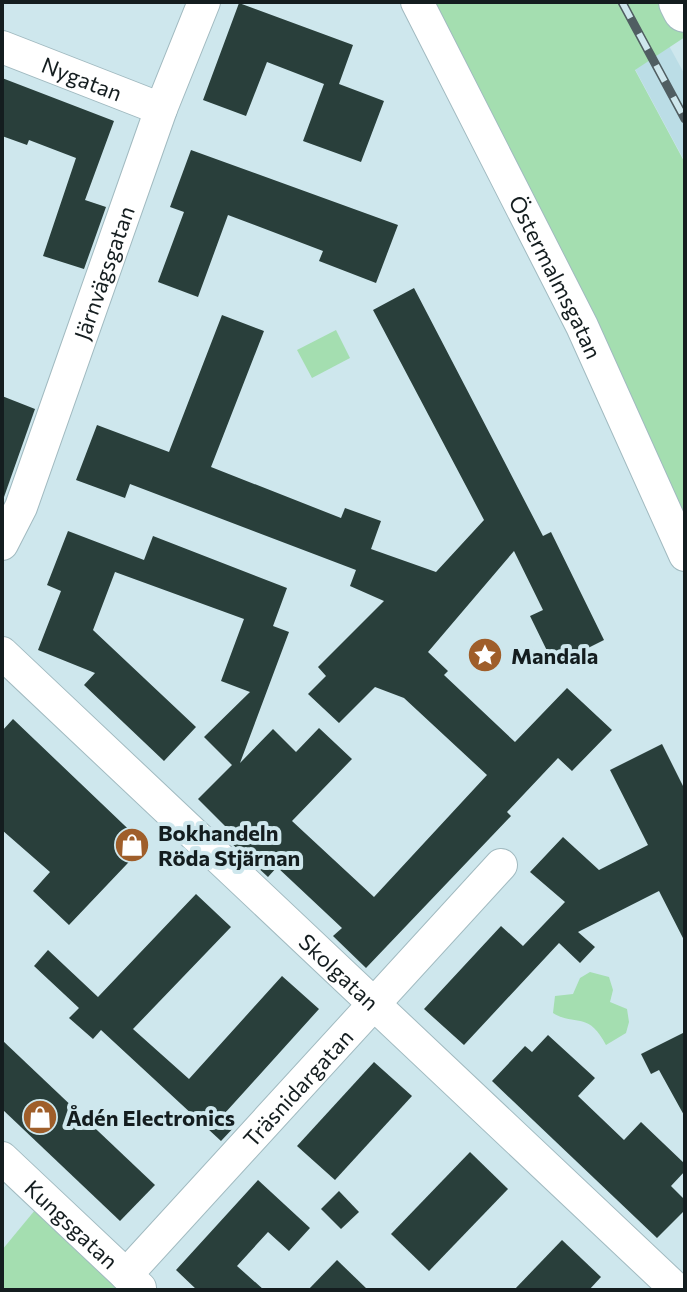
<svg xmlns="http://www.w3.org/2000/svg" width="687" height="1292" viewBox="0 0 687 1292" font-family="Commissioner,sans-serif">
	<rect width="100%" height="100%" fill="#cee7ed"/>
	<polygon fill="#bbdde6" points="645,2 685,75 685,162 635,69"/>
	<g fill="#a4deb0">
		<polygon points="417,2 685,2 685,37 635,70 685,163 685,555"/>
		<polygon points="336,330 350,358 312,378 297,350"/>
		<path d="M590 972 609 977 613 990 610 1002 627 1009 629 1022 626 1033 606 1045C588 1010 575 1027 553 1013L555 996 573 994 580 978Z"/>
		<polygon points="45,1198 142,1290 2,1290 2,1250"/>
	</g>
	<g fill="#293f3b">
		<polygon points="239,3 353,45 339,84 384,101 361,162 303,141 324,84 267,62 246,116 203,100"/>
		<polygon points="2,78 114,121 85,200 106,207 84,269 43,256 76,158 29,140 27,145 2,136"/>
		<polygon points="191,150 398,225 376,283 319,261 323,251 228,215 198,297 158,282 184,212 170,207"/>
		<polygon points="414,288 543,536 551,532 604,640 554,665 530,616 543,610 514,551 428,652 448,671 444,675 515,742 567,688 612,730 572,771 558,758 507,812 511,816 366,968 333,936 342,928 277,867 268,877 229,841 234,835 198,799 232,765 204,737 250,692 221,681 244,619 115,572 93,630 196,727 164,761 84,685 95,673 38,650 61,591 47,585 68,531 144,560 153,536 287,588 273,626 289,632 240,763 273,729 296,752 319,728 352,759 292,821 374,897 487,775 404,698 375,687 339,723 308,694 326,676 318,667 384,601 350,586 356,570 130,484 125,498 76,480 97,425 169,452 222,315 264,331 211,467 341,518 345,508 381,521 371,549 436,572 484,520 373,310"/>
		<polygon points="2,396 35,409 4,497 2,496"/>
		<polygon points="13,719 145,845 69,925 33,891 50,872 2,830 2,731"/>
		<polygon points="662,744 685,790 685,942 659,891 578,932 595,947 580,963 559,943 464,1045 424,1009 501,926 523,946 565,902 530,872 563,837 599,870 648,845 610,770"/>
		<polygon points="196,894 231,927 133,1029 189,1079 282,976 319,1009 225,1113 237,1124 221,1141 101,1030 93,1039 69,1018 79,1008 34,966 48,950 98,997"/>
		<polygon points="685,1032 685,1117 659,1070 651,1074 641,1054"/>
		<polygon points="548,1035 595,1078 578,1096 624,1140 641,1122 685,1164 685,1171 671,1186 685,1200 685,1210 657,1238 492,1081 525,1046 532,1052"/>
		<polygon points="2,1040 155,1185 120,1221 2,1109"/>
		<polygon points="374,1062 412,1096 335,1180 297,1146"/>
		<polygon points="470,1152 508,1189 429,1271 391,1234"/>
		<polygon points="258,1180 310,1228 289,1251 268,1232 237,1266 264,1290 197,1290 176,1270"/>
		<polygon points="339,1191 359,1212 341,1229 321,1209"/>
		<polygon points="562,1240 601,1277 589,1290 514,1290"/>
		<polygon points="337,1260 368,1290 308,1290"/>
	</g>
	<g fill="none" stroke-linecap="round" stroke-linejoin="round">
		<g stroke="#a1bac0" stroke-width="34">
			<g id="street">
				<path id="s1" d="M417 2 582 326 685 555"/>
				<path id="s2" d="M2 47 161 109"/>
				<path id="s3" d="M2 544 21 507 161 109 204 2"/>
				<path id="s4" d="M2 653 677 1290"/>
				<path id="s5" d="M2 1158 140 1288"/>
				<path id="s6" d="M126 1275 501 865"/>
			</g>
		</g>
		<g stroke="#a1bac0" stroke-width="46">
			<polyline id="secondary" points="681,2 685,10"/>
		</g>
		<use href="#street" stroke="#fff" stroke-width="32"/>
		<use href="#secondary" stroke="#fff" stroke-width="44"/>
		<g stroke="#505e62" stroke-width="9">
			<polyline id="rail" points="622,2 685,119"/>
		</g>
		<use href="#rail" stroke="#cee7ed" stroke-width="6" stroke-dasharray="18" stroke-linecap="butt"/>
	</g>
	<defs>
		<g id="sight-disc" transform="scale(1.8)"><circle r="9.5" fill="#9f5e2a" stroke="#cee7ed"/><path d="M0-6L1.8-2.2L6-1.7L2.9 1.2L3.7 5.4L0 3.3L-3.7 5.4L-2.9 1.2L-6-1.7L-1.8-2.2Z" fill="#fff"/></g>
		<g id="shop-disc" transform="scale(1.8)"><circle r="9.5" fill="#9f5e2a" stroke="#cee7ed"/><path d="M-5-2.5h2.3a2.7 3.5 0 0 1 5.4 0H5L5.5 6h-11ZM-1.5-2.5h3a1.5 2.3 0 0 0-3 0Z" fill="#fff"/></g>
	</defs>
	<g fill-rule="evenodd">
		<use href="#sight-disc" x="485" y="655"/>
		<use href="#shop-disc" x="132" y="845"/>
		<use href="#shop-disc" x="40" y="1117"/>
	</g>
	<g text-anchor="middle" dominant-baseline="central" stroke-width="8" stroke-linejoin="round" paint-order="stroke">
		<g font-size="22" fill="#141d1f" stroke="#cee7ed">
			<text stroke="none"><textPath href="#s2" startOffset="86">Nygatan</textPath></text>
			<text stroke="none"><textPath href="#s3" startOffset="290">Järnvägsgatan</textPath></text>
			<text stroke="none"><textPath href="#s1" startOffset="308">Östermalmsgatan</textPath></text>
			<text stroke="none"><textPath href="#s4" startOffset="464">Skolgatan</textPath></text>
			<text stroke="none"><textPath href="#s6" startOffset="254">Träsnidargatan</textPath></text>
			<text stroke="none"><textPath href="#s5" startOffset="96">Kungsgatan</textPath></text>
		</g>
		<g font-size="22" font-weight="bold" fill="#141d1f" stroke="#cee7ed" text-anchor="start">
			<text x="511" y="655">Mandala</text>
			<text x="158" y="832">Bokhandeln<tspan x="158" dy="25">Röda Stjärnan</tspan></text>
			<text x="66" y="1117">Ådén Electronics</text>
		</g>
	</g>
	<rect width="687" height="1292" fill="none" stroke="#141d1f" stroke-width="8"/>
</svg>
